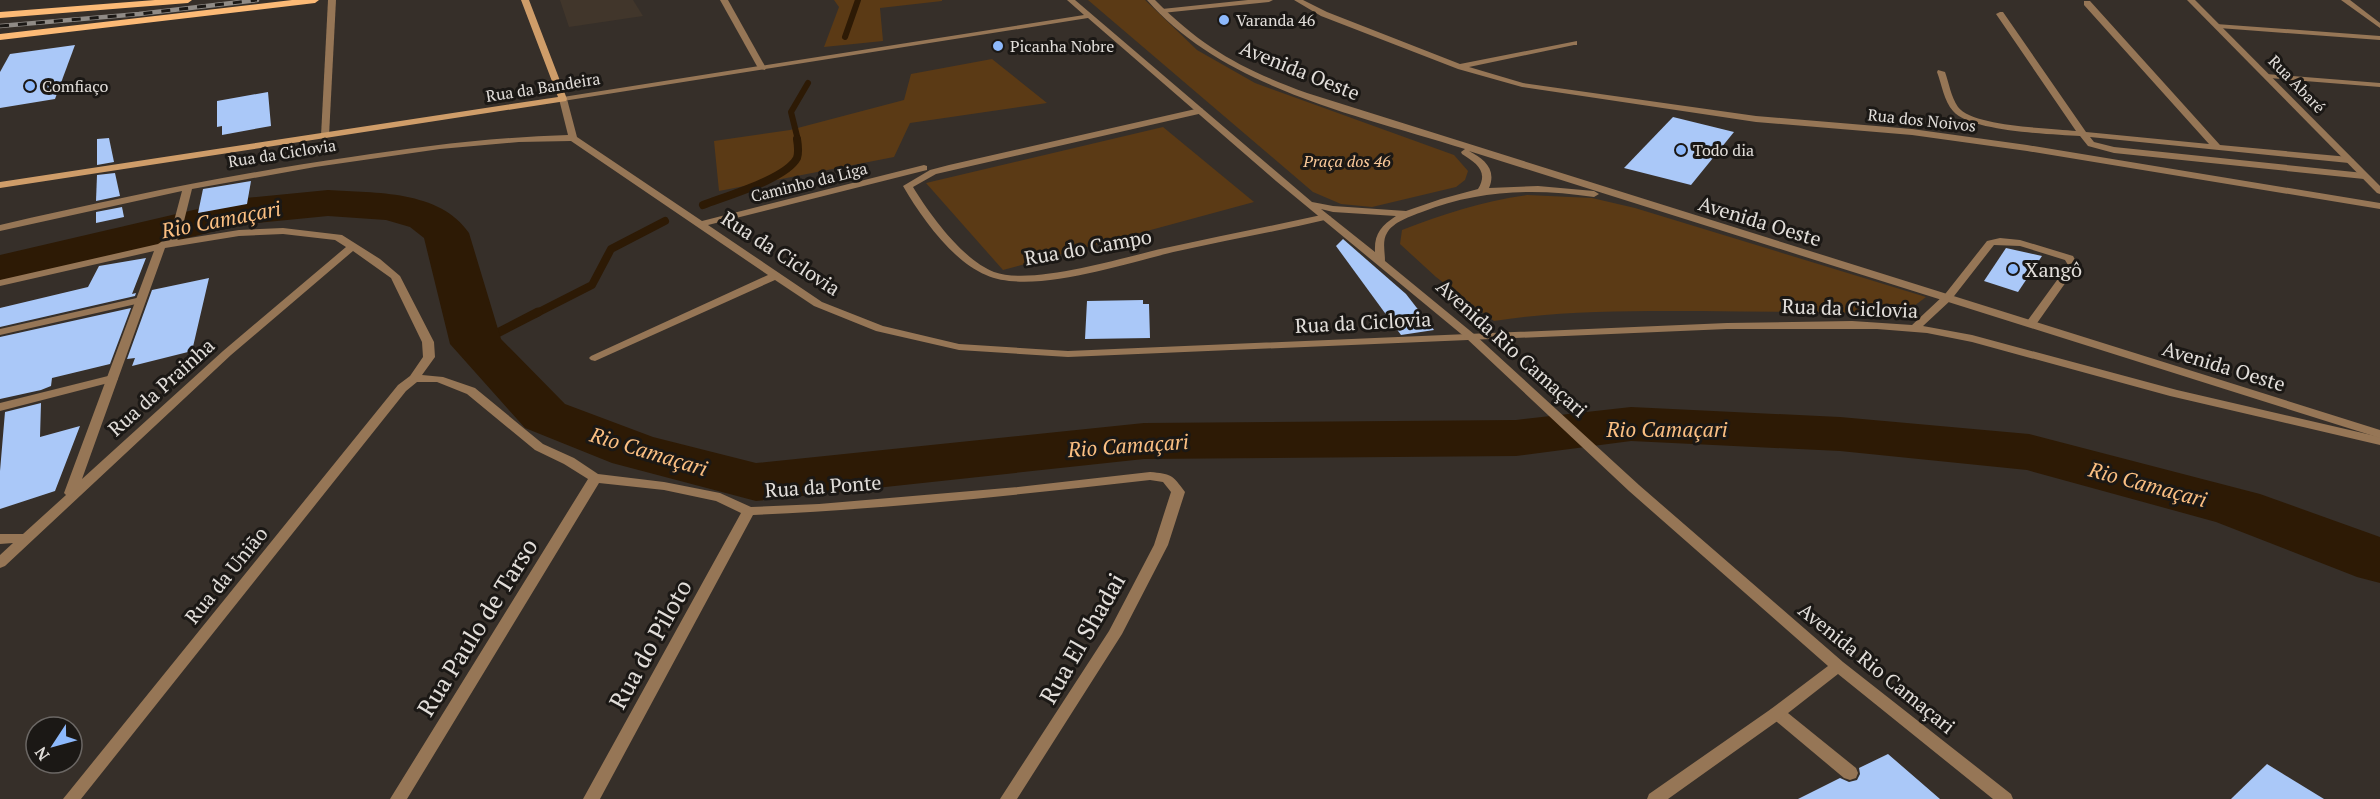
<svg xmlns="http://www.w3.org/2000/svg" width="2380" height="799" viewBox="0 0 2380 799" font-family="'PT Serif',serif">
	<rect width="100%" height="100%" fill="#362f29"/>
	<polygon fill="#41362b" points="560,0 633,0 643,16 569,27"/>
	<g fill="#5b3a15">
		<polygon points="834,0 942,0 942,1 880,8 883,41 824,47 839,7"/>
		<polygon points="1088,0 1145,0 1197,50 1255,83 1454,155 1468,171 1465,180 1456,187 1372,207 1341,204 1313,192"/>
		<polygon points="992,59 1047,103 910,123 894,157 719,191 714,141 790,130 904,100 911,74"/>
		<polygon points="1163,127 1254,202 1003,270 926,183"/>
		<path d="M1527 195 1592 198 1635 208 1926 297 1902 315C1834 311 1767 312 1700 311 1631 311 1563 310 1494 321L1436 277 1400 244 1402 230C1443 214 1483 201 1527 195Z"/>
	</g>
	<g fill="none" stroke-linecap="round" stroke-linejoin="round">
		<g stroke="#2d1a05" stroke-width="6">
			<polyline points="845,37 858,0"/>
			<polyline points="798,140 791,112 808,83"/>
		</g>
		<g stroke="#2d1a05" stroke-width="8">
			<path d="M703 205C726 196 786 179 797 158 799 152 798 145 797 139"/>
			<polyline points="535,314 592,285 611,249 665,221"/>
		</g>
		<polyline stroke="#2d1a05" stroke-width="9" points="476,344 538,312"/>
		<path fill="#2d1a05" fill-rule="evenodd" d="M328 190C375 193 440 190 469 233L501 339 565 404 653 437 756 463 1144 423 1516 420 1631 407 1840 417 2029 434 2260 494 2380 537V583L2357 577 2216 522 2027 470 1840 451 1631 441 1516 456 1144 459 756 501 612 463 525 428 450 344 424 238 410 227 386 220 328 216 245 224 0 283V255L245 198Z"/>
	</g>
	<g fill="#aac8f8">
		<polygon points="75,45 55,99 0,108 0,72 10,54"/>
		<polygon points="268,92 271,126 222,135 222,126 217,127 217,101"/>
		<polygon points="1673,117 1734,132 1691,185 1624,168"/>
		<polygon points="109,138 114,162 97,165 97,139"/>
		<polygon points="115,173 120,196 96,201 97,175"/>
		<polygon points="251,181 247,204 198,213 203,189"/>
		<polygon points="122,207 124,217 96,223 96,212"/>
		<polygon points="1343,239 1406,294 1434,330 1401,335 1336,246"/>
		<polygon points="2006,248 2042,256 2018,292 1984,281"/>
		<polygon points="146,258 132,294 136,293 135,296 0,327 0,308 88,287 99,266"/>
		<polygon points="209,278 192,351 132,366 135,358 127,359 152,290"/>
		<polygon points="1143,300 1143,304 1149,304 1150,338 1085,339 1087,301"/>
		<polygon points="131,308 110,364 52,378 51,386 41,390 0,399 0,337"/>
		<polygon points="41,403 40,437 80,426 55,491 0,509 0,471 5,412"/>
		<polygon points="1888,754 1940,799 1798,799 1840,778 1849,782 1857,780 1860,774 1859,768"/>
		<polygon points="2267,764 2324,799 2231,799"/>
	</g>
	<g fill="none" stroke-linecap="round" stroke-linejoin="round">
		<g fill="#967656" fill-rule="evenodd">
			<polygon points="2000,238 2020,240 2073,256 2078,265 2035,326 2031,327 2025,324 2068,265 2065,260 2020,246 1994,245 1951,300 1947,301 1942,298 1987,241"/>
			<polygon points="141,297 146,300 145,302 0,335 0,329"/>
			<polygon points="112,375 116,377 118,379 116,381 0,411 0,403"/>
			<polygon points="1777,707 1783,709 1856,768 1858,773 1856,778 1850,780 1844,778 1771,717 1769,713 1771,709"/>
		</g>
		<g fill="#967656" fill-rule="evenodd">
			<polygon points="328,0 336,0 329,136 325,139 321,136"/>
			<polygon points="720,0 728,0 766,68 765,70 758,68"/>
			<polygon points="1248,0 1273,0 1269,2 1162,13 1158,11 1162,9"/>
			<polygon points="1294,0 1303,0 1327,12 1460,64 1577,41 1577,45 1574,45 1469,67 1523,83 1756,116 1912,129 2027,145 2380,203 2380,209 2027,151 1912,135 1756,122 1522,87 1458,69 1321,16"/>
			<polygon points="2341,0 2350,0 2380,23 2380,28"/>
			<path d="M2084 1H2090L2220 145 2349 157 2354 160 2349 163 2090 137 2094 142 2114 147 2364 173 2369 176 2364 179 2114 153 2088 146 2080 136C2052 134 1971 132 1953 111 1944 101 1942 85 1937 72L1938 70 1945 72C1949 83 1951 97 1958 107 1973 127 2051 128 2076 131L1996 14 2000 12H2003L2086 132 2209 144 2084 5Z"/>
			<polygon points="2216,24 2380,36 2380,40 2219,28 2215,26"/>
			<polygon points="2266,74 2380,83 2380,87 2269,78 2266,78"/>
			<path d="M560 97 567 99 577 137 702 221 924 165 927 166V170L708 225 822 302 883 326 959 344 1068 351 1727 323 1852 321 1912 325 1943 296 1947 295 1952 298 1951 300 1923 326 1972 335 2177 390 2380 437V445L2170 396 1972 342 1927 333 1877 329H1727L1068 357 959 350 876 331 814 306 775 280 595 361 591 360 589 358 591 356 768 275 571 141 519 142 440 149 315 167 192 189 180 237 177 240 239 230 283 228 342 235 380 259 400 276 434 342 435 357 422 375 443 377 475 388 543 444 574 458 598 474 664 482 720 493 751 507 819 504 1018 487 1150 472C1171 474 1172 474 1185 492L1168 545 1122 634 1017 799H1000L1109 631 1154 545 1171 492 1163 482 1150 480C1018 495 886 509 753 515L600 799H583L741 513 716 501 664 490 599 483 407 799H390L588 479 564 464 535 450 467 394 437 382H417L406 391 81 799H63L398 385 410 376 423 357 422 342 391 278 353 251 231 355 5 566 0 568V555L13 543 0 544V534H23L66 495 64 493 154 251 0 286V280L158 244 170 236 182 191 0 231V225C117 198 232 174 351 157 423 146 495 137 568 135L559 99ZM283 234 335 240 346 247 223 351 82 479 165 248 239 236Z"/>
			<path d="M1200 108 1203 109V113L936 174 913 187C930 215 963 260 994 272 1033 286 1124 257 1165 248 1219 236 1272 226 1326 214L1331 217 1329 219C1279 231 1228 240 1178 251 1129 262 1032 296 986 275 952 261 921 217 903 186L930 170 949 165Z"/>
		</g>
		<g fill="#967656" fill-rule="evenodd">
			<path d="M1067 0H1075L1312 202 1333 206 1406 211 1441 199 1478 189C1489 171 1476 163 1462 154L1461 152 1465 149C1357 115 1224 88 1147 0H1155C1204 49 1242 69 1307 93L2380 430V438L1469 151C1484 159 1497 169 1489 188L1538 186 1594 191 1599 194 1594 197C1534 188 1478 190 1422 212 1411 216 1393 222 1387 233 1382 241 1385 252 1385 261L1474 334 1639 485 1843 662 2011 794 2013 799H1993L1838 674 1783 717 1668 799H1647L1649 794 1771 709 1828 666 1629 491 1466 338 1276 181 1088 18 563 101 559 99 563 97 1084 15ZM1321 209 1333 212 1396 216C1381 226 1374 234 1375 252Z"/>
			<polygon points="2187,0 2195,0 2380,186 2380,194 2377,193"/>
		</g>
		<polygon fill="#cf9d69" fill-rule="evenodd" points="521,0 529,0 567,99 566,101 0,188 0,182 558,97"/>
		<g fill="#fcba76" fill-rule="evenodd">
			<polygon points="155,0 192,0 188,3 0,18 0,12"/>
			<polygon points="292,0 319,0 315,3 0,40 0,34"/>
		</g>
		<g stroke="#908b86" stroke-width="4.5">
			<polyline id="rail" points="0,26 139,14 257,0"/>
		</g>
		<use href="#rail" stroke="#1b1815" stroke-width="3" stroke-dasharray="9" stroke-linecap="butt"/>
	</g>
	<g fill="#8db9fc" stroke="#1b1815" stroke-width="2">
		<circle cx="1224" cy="20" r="6"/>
		<circle cx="998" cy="46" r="6"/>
		<circle cx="30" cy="86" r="6"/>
		<circle cx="1681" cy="150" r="6"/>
		<circle cx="2013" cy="269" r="6"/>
	</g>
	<g text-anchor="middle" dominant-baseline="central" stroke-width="6" stroke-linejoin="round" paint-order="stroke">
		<g font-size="16" fill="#e2deda" stroke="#1b1815" text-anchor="start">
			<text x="1236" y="20">Varanda 46</text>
			<text x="1010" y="46">Picanha Nobre</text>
			<text x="42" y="86">Comfiaço</text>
			<text x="1693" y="150">Todo dia</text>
		</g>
		<g font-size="16" fill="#e2deda" stroke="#1b1815">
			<text transform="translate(2297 84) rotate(46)">Rua Abaré</text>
			<text transform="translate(543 87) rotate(-9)">Rua da Bandeira</text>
			<text transform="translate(1922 120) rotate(6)">Rua dos Noivos</text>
			<text transform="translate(282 153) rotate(-9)">Rua da Ciclovia</text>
			<text transform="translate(809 182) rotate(-14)">Caminho da Liga</text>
		</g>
		<g font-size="16" font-style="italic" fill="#fac999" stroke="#1b1815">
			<text x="1347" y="161">Praça dos 46</text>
		</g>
		<g font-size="20" fill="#e2deda" stroke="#1b1815">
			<text transform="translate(1300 70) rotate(22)">Avenida Oeste</text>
			<text transform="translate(1760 221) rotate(17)">Avenida Oeste</text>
			<text transform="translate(1088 247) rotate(-10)">Rua do Campo</text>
			<text transform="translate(781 253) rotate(33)">Rua da Ciclovia</text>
			<text transform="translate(1850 308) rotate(2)">Rua da Ciclovia</text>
			<text transform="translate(1363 322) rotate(-3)">Rua da Ciclovia</text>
			<text transform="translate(1512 348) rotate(42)">Avenida Rio Camaçari</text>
			<text transform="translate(2224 366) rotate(17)">Avenida Oeste</text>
			<text transform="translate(161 387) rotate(-42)">Rua da Prainha</text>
			<text transform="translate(823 486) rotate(-4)">Rua da Ponte</text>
			<text transform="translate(226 575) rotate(-51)">Rua da União</text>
			<text transform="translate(1877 668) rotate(39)">Avenida Rio Camaçari</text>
		</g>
		<g font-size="20" fill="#e2deda" stroke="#1b1815" text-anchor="start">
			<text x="2025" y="269">Xangô</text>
		</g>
		<g font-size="21" font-style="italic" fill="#fbbf82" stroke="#1b1815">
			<text transform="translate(221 219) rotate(-11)">Rio Camaçari</text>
			<text x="1667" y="429">Rio Camaçari</text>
			<text transform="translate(1128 445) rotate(-4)">Rio Camaçari</text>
			<text transform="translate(649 451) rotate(17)">Rio Camaçari</text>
			<text transform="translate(2148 484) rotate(15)">Rio Camaçari</text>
		</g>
		<g font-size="24" fill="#e2deda" stroke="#1b1815">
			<text transform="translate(477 627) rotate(-58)">Rua Paulo de Tarso</text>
			<text transform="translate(1082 638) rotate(-60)">Rua El Shadai</text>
			<text transform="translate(650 644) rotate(-61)">Rua do Piloto</text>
		</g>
	</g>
	<g transform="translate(54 745) rotate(234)"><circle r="28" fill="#1b1815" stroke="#6b6764" stroke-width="1.5"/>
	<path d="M0-4.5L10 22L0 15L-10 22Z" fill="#8db9fc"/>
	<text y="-9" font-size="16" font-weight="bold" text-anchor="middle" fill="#e2deda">N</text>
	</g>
</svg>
